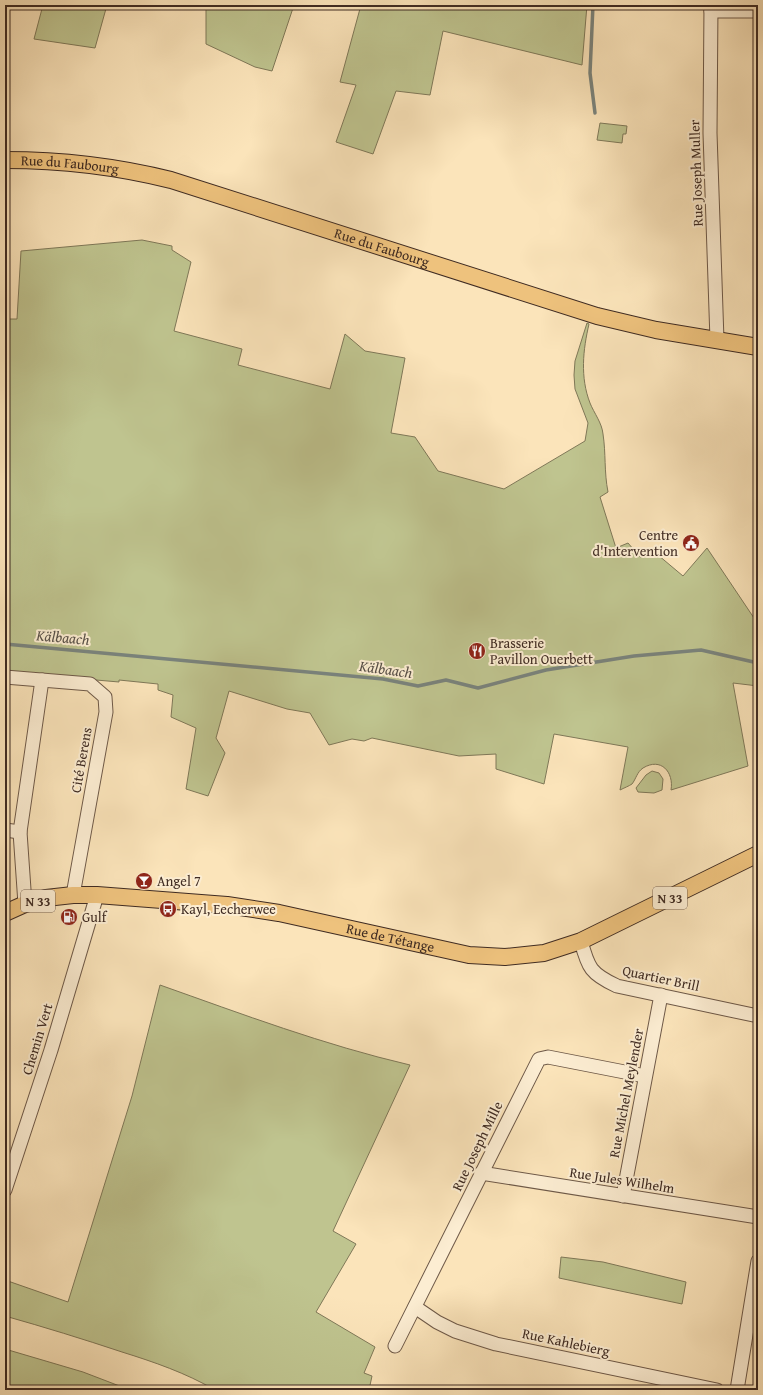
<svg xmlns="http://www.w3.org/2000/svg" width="763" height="1395" viewBox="0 0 763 1395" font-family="'Gentium Book Plus',serif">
	<rect width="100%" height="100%" fill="#fbe4ba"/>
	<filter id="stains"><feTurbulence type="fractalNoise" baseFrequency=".005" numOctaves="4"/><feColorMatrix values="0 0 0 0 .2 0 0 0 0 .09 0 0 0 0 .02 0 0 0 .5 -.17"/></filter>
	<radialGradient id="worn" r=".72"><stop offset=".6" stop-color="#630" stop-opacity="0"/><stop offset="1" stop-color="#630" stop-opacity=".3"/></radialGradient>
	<g fill="#bfc48f" stroke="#7f7858">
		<polygon points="43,5 107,5 95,48 34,39"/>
		<polygon points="206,5 294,5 272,71 255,67 206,44"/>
		<polygon points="361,5 587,5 582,65 443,31 430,95 396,91 373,154 336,142 356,85 340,82"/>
		<polygon points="600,123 627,126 626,134 623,134 622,143 597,140"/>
		<path d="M142 240 172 246V250L191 262 174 331 242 349 238 365 330 389 345 334 365 351 405 358 391 433 415 437 438 471 504 489 585 441 588 423 575 389 574 375 575 361 587 323 589 324C583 350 580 377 590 403 594 413 602 423 603 434 606 453 604 472 608 492L600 497 616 548 628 543 640 557 658 555 683 576 707 548 758 624V686L733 683 748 766 671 790C674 772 661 757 643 768 637 772 636 779 632 784 629 786 624 788 620 790L628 747 554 734 544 784 496 769V754L459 756 372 738 364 741 352 739 329 745 310 713 287 709 229 691 216 738 225 753 208 796 186 789 196 728 171 717 173 695 158 690V684L119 680V682L5 672V319H17L21 251Z"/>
		<polygon points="652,771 659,773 663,779 662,790 654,793 638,792 636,788 646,775"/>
		<path d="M160 985C242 1014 324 1045 410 1065L333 1231 356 1244 316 1312 375 1347 364 1373 372 1376 369 1390H215C186 1373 154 1362 122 1352 83 1339 44 1327 5 1316V1280L68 1302 132 1096Z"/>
		<polygon points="561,1257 603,1262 686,1282 682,1304 559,1278"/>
		<polygon points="5,1349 83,1372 130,1390 5,1390"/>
	</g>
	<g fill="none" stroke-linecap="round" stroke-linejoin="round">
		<g stroke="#7a837c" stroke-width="3.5">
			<polyline points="593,5 590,73 595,113"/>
			<polyline points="5,644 383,679 418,686 446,680 478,688 546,670 634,656 701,650 758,663"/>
		</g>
		<g stroke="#6e5948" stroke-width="15">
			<g id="minor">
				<polyline points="711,5 710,133 717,340"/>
				<polyline points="711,11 758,11"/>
				<polyline points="5,677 90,684 105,697 106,712 73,895"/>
				<polyline points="5,830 20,832"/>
				<polyline points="25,904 20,832 42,680"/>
				<path d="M581 941C588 968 591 974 617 986L758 1016"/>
				<polyline points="481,1173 758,1217"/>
				<polyline points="5,1190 51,1050 97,895"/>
				<polyline points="623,1196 661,995"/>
				<polyline points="415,1307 437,1322 455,1331 496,1344 717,1390"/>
				<polyline points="395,1346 539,1059 548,1057 645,1076"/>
				<polyline points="737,1390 758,1261"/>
			</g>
		</g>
		<g stroke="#3f2b22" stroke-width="18">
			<g id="major">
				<path id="s1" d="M5 160C63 160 115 166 171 180L597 316 656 330 758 347"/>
				<path id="s2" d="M5 913 25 904 46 898 73 895H97L227 905 279 913 469 955 505 957 544 953 581 941 758 854"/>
			</g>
		</g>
		<use href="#minor" stroke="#fcedd2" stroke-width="13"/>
		<use href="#major" stroke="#eec27d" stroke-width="16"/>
	</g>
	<defs>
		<g id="civic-disc" transform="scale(0.9)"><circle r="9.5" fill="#8f2418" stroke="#fcedd2"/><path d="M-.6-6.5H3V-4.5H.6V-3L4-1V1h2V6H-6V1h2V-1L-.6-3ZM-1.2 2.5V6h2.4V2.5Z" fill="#fff"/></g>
		<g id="restaurant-disc" transform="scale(0.9)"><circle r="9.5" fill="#8f2418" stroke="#fcedd2"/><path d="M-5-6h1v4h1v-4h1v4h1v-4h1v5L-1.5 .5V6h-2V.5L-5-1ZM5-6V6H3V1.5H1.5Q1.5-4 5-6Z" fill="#fff"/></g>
		<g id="bar-disc" transform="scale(0.9)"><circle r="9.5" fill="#8f2418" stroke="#fcedd2"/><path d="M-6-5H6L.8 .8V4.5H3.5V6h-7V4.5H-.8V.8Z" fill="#fff"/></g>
		<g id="bus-disc" transform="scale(0.9)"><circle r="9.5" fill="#8f2418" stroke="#fcedd2"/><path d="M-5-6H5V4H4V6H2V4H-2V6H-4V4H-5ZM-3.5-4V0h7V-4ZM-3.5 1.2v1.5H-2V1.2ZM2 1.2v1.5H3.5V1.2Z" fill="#fff"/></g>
		<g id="fuel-disc" transform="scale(0.9)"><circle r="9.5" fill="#8f2418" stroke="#fcedd2"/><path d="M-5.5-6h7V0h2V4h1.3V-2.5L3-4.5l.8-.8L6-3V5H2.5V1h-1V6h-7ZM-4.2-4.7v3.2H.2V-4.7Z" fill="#fff"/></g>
	</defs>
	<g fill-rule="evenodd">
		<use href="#civic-disc" x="691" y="543"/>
		<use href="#restaurant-disc" x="477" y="651"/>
		<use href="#bar-disc" x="144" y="881"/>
		<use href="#bus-disc" x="168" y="909"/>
		<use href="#fuel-disc" x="69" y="917"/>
	</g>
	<g text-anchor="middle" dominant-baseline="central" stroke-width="4" stroke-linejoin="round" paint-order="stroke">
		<g fill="#fcedd2" stroke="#786557" stroke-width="1">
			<rect x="653" y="887" width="34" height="22" rx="3"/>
			<rect x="21" y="890" width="34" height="22" rx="3"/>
		</g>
		<g font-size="13" font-weight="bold" fill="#3f2b22">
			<text x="670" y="898">N 33</text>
			<text x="38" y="901">N 33</text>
		</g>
		<g font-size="14" fill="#3f2b22" stroke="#fcedd2">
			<text stroke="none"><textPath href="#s1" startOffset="65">Rue du Faubourg</textPath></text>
			<text transform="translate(696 173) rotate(-92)">Rue Joseph Muller</text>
			<text stroke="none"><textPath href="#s1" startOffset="389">Rue du Faubourg</textPath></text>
			<text transform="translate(81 760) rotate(-80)">Cité Berens</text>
			<text stroke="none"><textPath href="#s2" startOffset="392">Rue de Tétange</textPath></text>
			<text transform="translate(661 978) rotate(12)">Quartier Brill</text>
			<text transform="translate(37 1039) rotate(-73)">Chemin Vert</text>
			<text transform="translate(626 1093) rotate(-79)">Rue Michel Meylender</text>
			<text transform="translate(477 1146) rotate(-64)">Rue Joseph Mille</text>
			<text transform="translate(622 1180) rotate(9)">Rue Jules Wilhelm</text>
			<text transform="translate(566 1342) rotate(12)">Rue Kahlebierg</text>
		</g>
		<g font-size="14" fill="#3f2b22" stroke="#fcedd2" text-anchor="start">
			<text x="678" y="535" text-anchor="end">Centre<tspan x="678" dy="16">d'Intervention</tspan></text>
			<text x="490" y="643">Brasserie<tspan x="490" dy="16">Pavillon Ouerbett</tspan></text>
			<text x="157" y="881">Angel 7</text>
			<text x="181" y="909">Kayl, Eecherwee</text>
			<text x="82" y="917">Gulf</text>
		</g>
		<g font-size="15" font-style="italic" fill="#585048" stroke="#fcedd2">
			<text transform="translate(63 637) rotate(5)">Kälbaach</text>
			<text transform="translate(386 669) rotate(8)">Kälbaach</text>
		</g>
	</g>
	<rect width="763" height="1395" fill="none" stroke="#fbe4ba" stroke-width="20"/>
	<rect x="6" y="6" width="751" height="1383" fill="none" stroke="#3f2b22" stroke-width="2"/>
	<rect x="10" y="10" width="743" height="1375" fill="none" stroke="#3f2b22"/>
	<rect width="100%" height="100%" filter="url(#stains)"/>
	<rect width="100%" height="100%" fill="url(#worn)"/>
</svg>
